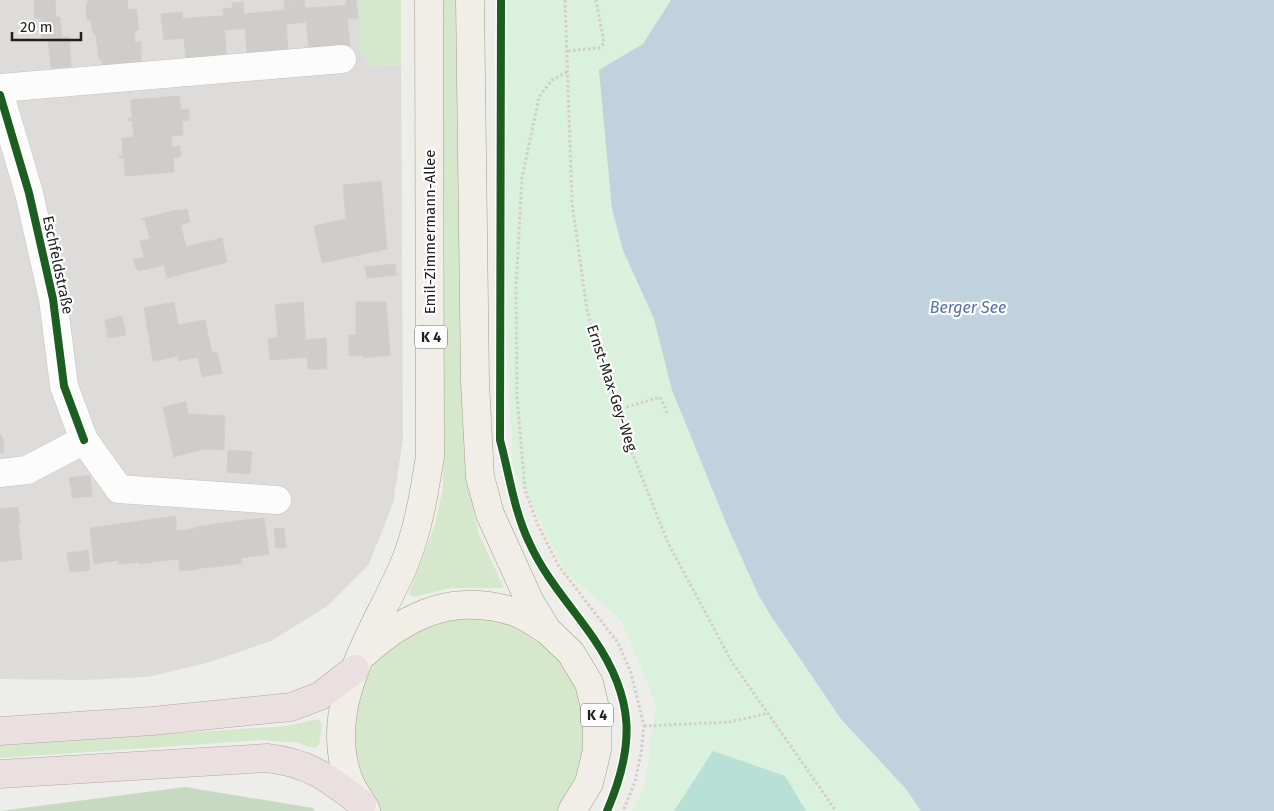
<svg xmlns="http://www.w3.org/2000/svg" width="1274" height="811" viewBox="0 0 1274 811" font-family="'Fira Sans',sans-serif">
	<rect width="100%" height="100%" fill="#edede9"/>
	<polygon fill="#dddcda" points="0,0 360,0 360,50 372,67 401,65 403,439 393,504 369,564 326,607 271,641 210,662 148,677 84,680 0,679"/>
	<g fill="#d5e8cb">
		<polygon points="360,0 401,0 401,65 372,67 360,50"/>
		<polygon points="441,0 459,0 464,455 478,532 504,588 451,588 414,597 409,594 435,525 443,488"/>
		<path d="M474 615C489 619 508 621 522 628 572 654 596 718 580 772 576 785 564 799 557 811H379L370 800 350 743 362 681 386 648 419 626Z"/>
		<polygon points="318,719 322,724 319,745 314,748 298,743 263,740 0,758 0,745 287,726"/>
	</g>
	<polygon fill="#c5dac1" points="185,787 313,808 315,811 0,811"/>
	<polygon fill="#d9f1dd" points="502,0 1274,0 1274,811 632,811 645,785 656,705 622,621 565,571 513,467 502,250"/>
	<polygon fill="#b8e0d6" points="713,751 785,776 806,811 674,811"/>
	<polygon fill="#c0d2dd" points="671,0 1274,0 1274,811 921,811 906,789 841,719 771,616 759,596 729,530 672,390 654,319 623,250 612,209 599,70 643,44"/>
	<g fill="#cecdca" stroke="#d0cfca">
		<polygon points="34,0 55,0 56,17 35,18"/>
		<polygon points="89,0 127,0 128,10 136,9 139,30 134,31 135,43 141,42 141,71 103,74 102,61 99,58 96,36 93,33 91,20 87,20 86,5"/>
		<polygon points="284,0 294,0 296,23 286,24"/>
		<polygon points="294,0 304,0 306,22 296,23"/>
		<polygon points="346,0 356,0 358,18 348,19"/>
		<polygon points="243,2 245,28 235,29 232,3"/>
		<polygon points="346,5 350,46 346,46 346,49 330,50 326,7"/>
		<polygon points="326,7 330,50 309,49 305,8"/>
		<polygon points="233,8 235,29 225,30 223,9"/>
		<polygon points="285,10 288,51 268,55 264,12"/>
		<polygon points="182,12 184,38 164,40 161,14"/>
		<polygon points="264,12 268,55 247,55 244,14"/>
		<polygon points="223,16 227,57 206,58 203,17"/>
		<polygon points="60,17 62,37 42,38 40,18"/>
		<polygon points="203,17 206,58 186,60 182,19"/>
		<polygon points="69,37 71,67 51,68 48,38"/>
		<polygon points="179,96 181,110 189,109 189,120 182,121 183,135 134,138 132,120 128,121 128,119 132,118 131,100"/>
		<polygon points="171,134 172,147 180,146 181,157 173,158 174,172 125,176 124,158 120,158 119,156 123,156 122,138"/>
		<polygon points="381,181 387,249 322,263 314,226 346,219 343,185"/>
		<polygon points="187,209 190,222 180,225 177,211"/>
		<polygon points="177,210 186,247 222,238 227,262 167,278 164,264 153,267 150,254 152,247 150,239 145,220 141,219"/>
		<polygon points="150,239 152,247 150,254 153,267 164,265 138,271 133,260 144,257 140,241"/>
		<polygon points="395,264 396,275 367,278 365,267"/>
		<polygon points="174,302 178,325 205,320 212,354 179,361 178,356 153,361 144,308"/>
		<polygon points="303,302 307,357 270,360 268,339 278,338 275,305"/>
		<polygon points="356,302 386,302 390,355 363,358 363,355 349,356 349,335 356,335"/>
		<polygon points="122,316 126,335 108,338 105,320"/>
		<polygon points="326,338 327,369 308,369 306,340"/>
		<polygon points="217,352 222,373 202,377 198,357"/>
		<polygon points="186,402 188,414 225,416 224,450 204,449 174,457 163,407"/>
		<polygon points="0,434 3,439 4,452 0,453"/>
		<polygon points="228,450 252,452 250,474 227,472"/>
		<polygon points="90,475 91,485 71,488 69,478"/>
		<polygon points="91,485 92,496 72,498 71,488"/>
		<polygon points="18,507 20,522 18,523 22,559 0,562 0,509"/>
		<polygon points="175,516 180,559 159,561 154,519"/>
		<polygon points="264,518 269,554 241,558 237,521"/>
		<polygon points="154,519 159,561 139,564 133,522"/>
		<polygon points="237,521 242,563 222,566 216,524"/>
		<polygon points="133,522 138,562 119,564 119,560 94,564 90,528"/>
		<polygon points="216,524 222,566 201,568 196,527"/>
		<polygon points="196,528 201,568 191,570 186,530"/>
		<polygon points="284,528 286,547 276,548 274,529"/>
		<polygon points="176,530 186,530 191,570 180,571"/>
		<polygon points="88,550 90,570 80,571 78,552"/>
		<polygon points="78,552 80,571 70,572 67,553"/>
	</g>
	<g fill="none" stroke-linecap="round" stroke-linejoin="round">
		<g stroke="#c3c3c1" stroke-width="29">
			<g id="minor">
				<polyline points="0,88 342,59"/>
				<polyline points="0,95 29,193 53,299 64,386 84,440 119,489 277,500"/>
				<polyline points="0,473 27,470 84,440"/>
			</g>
		</g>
		<g stroke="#a19d88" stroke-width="29">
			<g id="major">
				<polyline points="470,0 475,382 480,477 490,514 530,602 547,630 571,653 589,683 597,716 597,750 589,783 572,811"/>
				<path d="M365 653C409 613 455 593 515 612 526 616 536 623 545 629"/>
				<path d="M366 810C361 801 354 792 350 783 319 708 374 633 403 567 418 532 424 494 430 456L429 0"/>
			</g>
		</g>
		<g stroke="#bfa3a6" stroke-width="29">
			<g id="highway">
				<polyline points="0,731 152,721 291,707 320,696 355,669"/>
				<path d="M0 774 267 758C310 763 328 778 362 804"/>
			</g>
		</g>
		<g stroke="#d6ccc9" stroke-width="3" stroke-dasharray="2.5 2.5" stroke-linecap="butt">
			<polyline points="565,0 572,203 587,310 600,360 622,427 668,543 732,662 836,811"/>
			<polyline points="568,51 599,48 604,43 596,0"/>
			<polyline points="567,72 552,80 539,97 522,178 516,287 517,397 525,490 537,523 558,565 618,643 631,673 644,726 641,753 635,782 623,811"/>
			<polyline points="617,410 660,397 668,415"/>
			<polyline points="644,726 730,722 769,713"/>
		</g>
		<use href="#minor" stroke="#fcfcfc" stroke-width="28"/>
		<use href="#major" stroke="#f0eee6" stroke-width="28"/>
		<use href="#highway" stroke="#eae0e0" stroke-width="28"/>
		<g stroke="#fff" stroke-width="11">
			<g id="cycleway">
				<path d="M501 0 500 440C509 473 514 511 529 542 545 578 572 607 594 639 635 699 635 746 607 811"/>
				<polyline points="0,95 29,193 53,299 64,386 84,440"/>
			</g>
		</g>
		<use href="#cycleway" stroke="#1b5e20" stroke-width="8"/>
	</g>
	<g text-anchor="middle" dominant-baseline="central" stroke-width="4.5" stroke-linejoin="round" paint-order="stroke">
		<g fill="#fff" stroke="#636363" stroke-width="1">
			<rect x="415" y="325.5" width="32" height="23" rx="4"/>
			<rect x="581" y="703.5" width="32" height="23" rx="4"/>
		</g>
		<g font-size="14" font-weight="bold" fill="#202020">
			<text x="431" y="337">K 4</text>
			<text x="597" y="715">K 4</text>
		</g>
		<g font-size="15" fill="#202020" stroke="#fff">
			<text transform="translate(430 232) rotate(-90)">Emil-Zimmermann-Allee</text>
			<text transform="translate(58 265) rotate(78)">Eschfeldstraße</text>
			<text transform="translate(612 388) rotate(72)">Ernst-Max-Gey-Weg</text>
		</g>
		<g font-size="16" font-style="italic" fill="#556fa6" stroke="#fff">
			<text x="968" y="307">Berger See</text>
		</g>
	</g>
	<path d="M12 32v8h69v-8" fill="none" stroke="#202020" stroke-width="2.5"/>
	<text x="20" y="32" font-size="15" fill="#202020" stroke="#ffffff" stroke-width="4" paint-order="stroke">20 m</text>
</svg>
